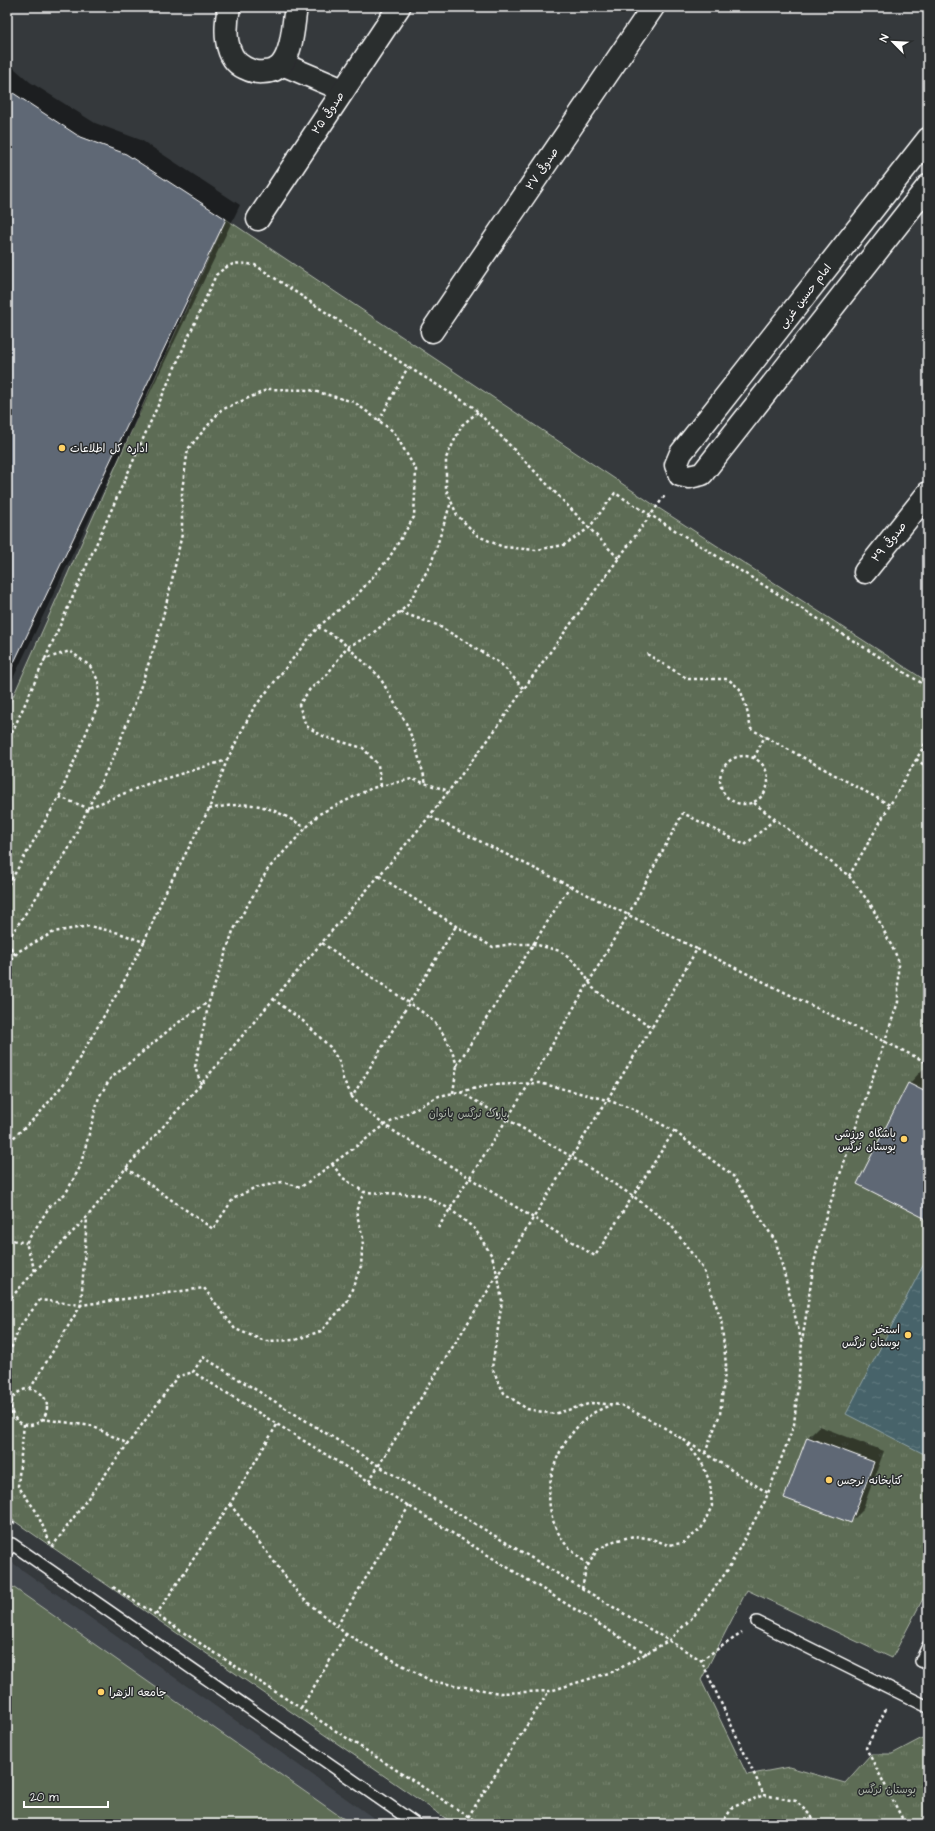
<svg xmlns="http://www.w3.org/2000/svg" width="935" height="1831" viewBox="0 0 935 1831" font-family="'Architects Daughter','Playpen Sans Arabic',sans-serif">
	<defs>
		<pattern id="park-tufts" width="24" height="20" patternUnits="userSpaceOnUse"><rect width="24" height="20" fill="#5d6c54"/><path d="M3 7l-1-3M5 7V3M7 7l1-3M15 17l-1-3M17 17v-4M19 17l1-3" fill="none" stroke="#75826e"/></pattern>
		<pattern id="water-ripples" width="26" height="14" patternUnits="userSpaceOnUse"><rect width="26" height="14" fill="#46646a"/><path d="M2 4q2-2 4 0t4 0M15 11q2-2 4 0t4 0" fill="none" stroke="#627b80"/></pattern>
	</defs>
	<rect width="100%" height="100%" fill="#35393c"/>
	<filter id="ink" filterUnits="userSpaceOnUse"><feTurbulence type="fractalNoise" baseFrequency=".025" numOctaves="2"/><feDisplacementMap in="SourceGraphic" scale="8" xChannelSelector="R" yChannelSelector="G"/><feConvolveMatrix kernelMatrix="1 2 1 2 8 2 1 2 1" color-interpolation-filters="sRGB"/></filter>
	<g filter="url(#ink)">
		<polygon fill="#42474d" points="7,1559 382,1824 7,1824"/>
		<polygon fill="#5d6c54" stroke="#aeb6aa" points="7,1583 351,1824 7,1824"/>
		<polygon fill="url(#park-tufts)" stroke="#aeb6aa" points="226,219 657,507 928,682 928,1589 892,1658 747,1590 701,1680 747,1775 789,1767 845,1783 871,1754 892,1754 928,1735 928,1824 454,1824 7,1516 7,710"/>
		<polygon fill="url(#water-ripples)" stroke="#90a2a6" points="928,1256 928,1456 846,1414"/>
		<g fill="#0007">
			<polygon points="7,62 30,82 95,123 141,140 240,205 7,691"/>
			<polygon points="923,1069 928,1071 928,1219 909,1084"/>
			<polygon points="819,1426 884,1451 862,1511 851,1522 808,1437"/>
		</g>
		<g fill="#5f6775" stroke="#fff">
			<polygon points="7,89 80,137 126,154 226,219 7,677"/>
			<polygon points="908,1083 928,1093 928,1220 857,1184"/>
			<polygon points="807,1437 874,1462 851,1523 784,1498"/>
		</g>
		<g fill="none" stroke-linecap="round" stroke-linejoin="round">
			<g stroke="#fff" stroke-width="14">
				<g id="lane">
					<polyline points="7,1551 12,1544 416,1824"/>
					<polyline points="757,1622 928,1707"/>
					<polyline points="928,1646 921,1661 928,1664"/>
				</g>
			</g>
			<g stroke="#fff" stroke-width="25">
				<g id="street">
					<polyline points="282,64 343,90"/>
					<polyline points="258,219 399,7"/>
					<polyline points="432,331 653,7"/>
					<polyline points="865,572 928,493"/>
				</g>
			</g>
			<g stroke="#fff" stroke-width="25">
				<g id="secondary">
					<path d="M229 7C225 27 223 58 245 68 251 71 257 73 263 72 270 72 277 70 282 64 293 49 293 24 296 7"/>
					<polyline points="928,139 681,453 676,465 680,475 689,477 702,474 928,186"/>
				</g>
			</g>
			<g stroke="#fff" stroke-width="2.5" stroke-dasharray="3 3" stroke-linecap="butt">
				<polyline points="478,412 462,425 446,458 446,489 457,515 478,536 503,547 536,550 564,545 589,528 615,493 928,687"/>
				<polyline points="379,421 408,367"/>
				<polyline points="400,612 437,625 466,642 501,664 524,689"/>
				<polyline points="647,654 688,679 728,679 740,689 746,706 751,729 890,805"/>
				<path d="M45 659 216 275C231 262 236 262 255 265L408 367 473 407 619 559"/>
				<polyline points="7,744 45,659 70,651 90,666 99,682 98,705 59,797 7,887"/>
				<circle cx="744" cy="780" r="24"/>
				<polyline points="754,758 765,736"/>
				<polyline points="916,759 928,768"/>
				<polyline points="227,760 253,709 318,627 339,639 379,676 406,723 416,748 426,783"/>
				<polyline points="381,786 378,765 363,748 325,737 306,726 299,705 310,689 326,676 347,647 369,636 407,606 431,564 451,502"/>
				<polyline points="59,797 88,808 114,756 135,703 157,639 170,589 182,534 182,490 188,449 221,410 269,389 310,390 354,402 394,432 416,470 414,517 389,558 358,594 318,627"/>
				<polyline points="754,803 849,876 871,905 898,959 898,1002 825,1219 814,1263 802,1342"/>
				<path d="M209 809C255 800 266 804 306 828"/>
				<polyline points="379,876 456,926 493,947 511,944 534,944 560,951 579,966 593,988 608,1000 652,1027 697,949 429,816"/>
				<polyline points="849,876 928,739"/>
				<path d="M322 943 425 1014C444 1030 449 1043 457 1065L570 886"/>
				<polyline points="697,949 928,1063"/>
				<polyline points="15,955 7,941 68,850 88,808 150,783 227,760 209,809 165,893 144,942"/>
				<polyline points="7,964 19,951 54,932 89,926 119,933 144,942 122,985 66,1081 38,1115 11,1140 7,1141"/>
				<polyline points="273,999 303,1021 330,1047 340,1063 343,1079 352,1096"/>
				<polyline points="201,1084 195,1067 209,1002 233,931 268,869 319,814 372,788 412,779 449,791"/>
				<polyline points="460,1092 572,1157 633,1196 671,1225 703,1269 721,1319 726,1364 720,1414 705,1453"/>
				<polyline points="453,1093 457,1065"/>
				<polyline points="332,1164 343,1178 364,1192 423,1195 450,1209 475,1229 492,1256 498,1277 502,1301 492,1368 504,1393 527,1409 554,1414 592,1403 621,1405 660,1425 768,1493"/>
				<polyline points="126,1168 213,1229 233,1199 254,1188 282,1182 301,1187 385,1125 439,1096 492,1085 540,1083 607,1100 652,1027"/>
				<polyline points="438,1228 529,1084 589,982 628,915 683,813 745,845 775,819"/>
				<polyline points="7,1239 26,1243"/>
				<polyline points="35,1271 26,1243 50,1206 66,1193 80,1167 99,1097 110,1079 175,1025 208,1002"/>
				<polyline points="7,1302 35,1271 87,1217 126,1168 201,1084 424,823 488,740 542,663 666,494"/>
				<polyline points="7,1359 20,1326 40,1300 81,1305 204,1288 235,1329 265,1341 295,1340 321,1331 347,1302 361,1266 363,1238 356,1211 364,1192"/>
				<polyline points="30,1389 81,1305 87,1218"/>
				<circle cx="29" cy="1407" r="18"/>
				<polyline points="7,1396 13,1399"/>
				<polyline points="42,1419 92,1426 128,1444"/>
				<polyline points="24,1424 18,1486 36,1511 52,1547"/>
				<path d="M369 1481 607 1100 633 1109 674 1131 595 1256C543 1224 492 1192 441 1160 410 1141 376 1123 352 1097L456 926"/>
				<polyline points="230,1504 301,1597 346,1634 431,1681 500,1693 550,1691 615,1671 668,1641 694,1616 727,1571 765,1501 794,1425 802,1343 776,1242 733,1176 674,1131"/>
				<polyline points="7,1519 15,1524"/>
				<polyline points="52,1547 177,1377 193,1372"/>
				<path d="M588 1565C580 1557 568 1549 562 1539 535 1498 554 1444 589 1416 595 1411 604 1408 611 1405"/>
				<polyline points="113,1587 480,1824"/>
				<polyline points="582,1589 586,1569 597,1550 614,1541 634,1536 652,1539 668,1545 683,1543 701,1529 712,1506 710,1483 702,1463 686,1442"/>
				<polyline points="156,1615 230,1504 278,1423"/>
				<polyline points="337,1626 409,1506"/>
				<polyline points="647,1654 193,1372 203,1357 379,1466 701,1660 764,1795"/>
				<polyline points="701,1660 742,1633"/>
				<polyline points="301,1708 346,1634"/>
				<polyline points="886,1709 866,1748 905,1824"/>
				<polyline points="468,1817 549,1691"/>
				<polyline points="721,1824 733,1807 764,1795 796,1801 819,1824"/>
			</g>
			<use href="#lane" stroke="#2a2d2e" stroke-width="11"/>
			<use href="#street" stroke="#2a2d2e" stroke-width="22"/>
			<use href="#secondary" stroke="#2a2d2e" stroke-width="22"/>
		</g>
	</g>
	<g fill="#ffd166" stroke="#2a2d2e" stroke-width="1.5">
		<circle cx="62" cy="448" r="4"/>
		<circle cx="904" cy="1139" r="4"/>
		<circle cx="908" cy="1335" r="4"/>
		<circle cx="829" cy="1480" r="4"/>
		<circle cx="101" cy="1692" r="4"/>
	</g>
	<g text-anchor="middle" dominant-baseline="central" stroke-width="3" stroke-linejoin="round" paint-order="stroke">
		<g font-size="11" fill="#fff" stroke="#2a2d2e">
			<text transform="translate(328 113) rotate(-56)">صدوقی ۲۵</text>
			<text transform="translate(542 169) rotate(-56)">صدوقی ۲۷</text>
			<text transform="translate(805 296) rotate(-52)">امام حسین غربی</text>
			<text transform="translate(889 542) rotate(-51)">صدوقی ۲۹</text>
		</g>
		<g font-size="11" fill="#fff" stroke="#2a2d2e" text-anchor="start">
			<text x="70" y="448">اداره کل اطلاعات</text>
			<text x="896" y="1133" text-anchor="end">باشگاه ورزشی<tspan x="896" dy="13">بوستان نرگس</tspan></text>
			<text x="900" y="1329" text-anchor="end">استخر<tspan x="900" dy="13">بوستان نرگس</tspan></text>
			<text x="837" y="1480">کتابخانه نرجس</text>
			<text x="109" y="1692">جامعه الزهرا</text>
		</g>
		<g font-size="11" fill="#aeb6aa" stroke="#2a2d2e">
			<text x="468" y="1113">پارک نرگس بانوان</text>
			<text x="887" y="1789">بوستان نرگس</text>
		</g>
	</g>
	<rect width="935" height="1831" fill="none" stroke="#2a2d2e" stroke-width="24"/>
	<rect x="12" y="12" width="911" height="1807" fill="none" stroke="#fff" stroke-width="1.5" filter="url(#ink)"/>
	<g transform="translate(893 42) rotate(294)" stroke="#2a2d2e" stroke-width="3" paint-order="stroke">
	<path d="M0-3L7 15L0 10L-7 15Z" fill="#ffffff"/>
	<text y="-6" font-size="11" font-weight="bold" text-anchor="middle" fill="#ffffff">N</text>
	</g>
	<path d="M24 1801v6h84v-6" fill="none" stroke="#ffffff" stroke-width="2"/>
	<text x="30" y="1801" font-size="12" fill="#ffffff" stroke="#2a2d2e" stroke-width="3" paint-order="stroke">20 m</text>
</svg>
